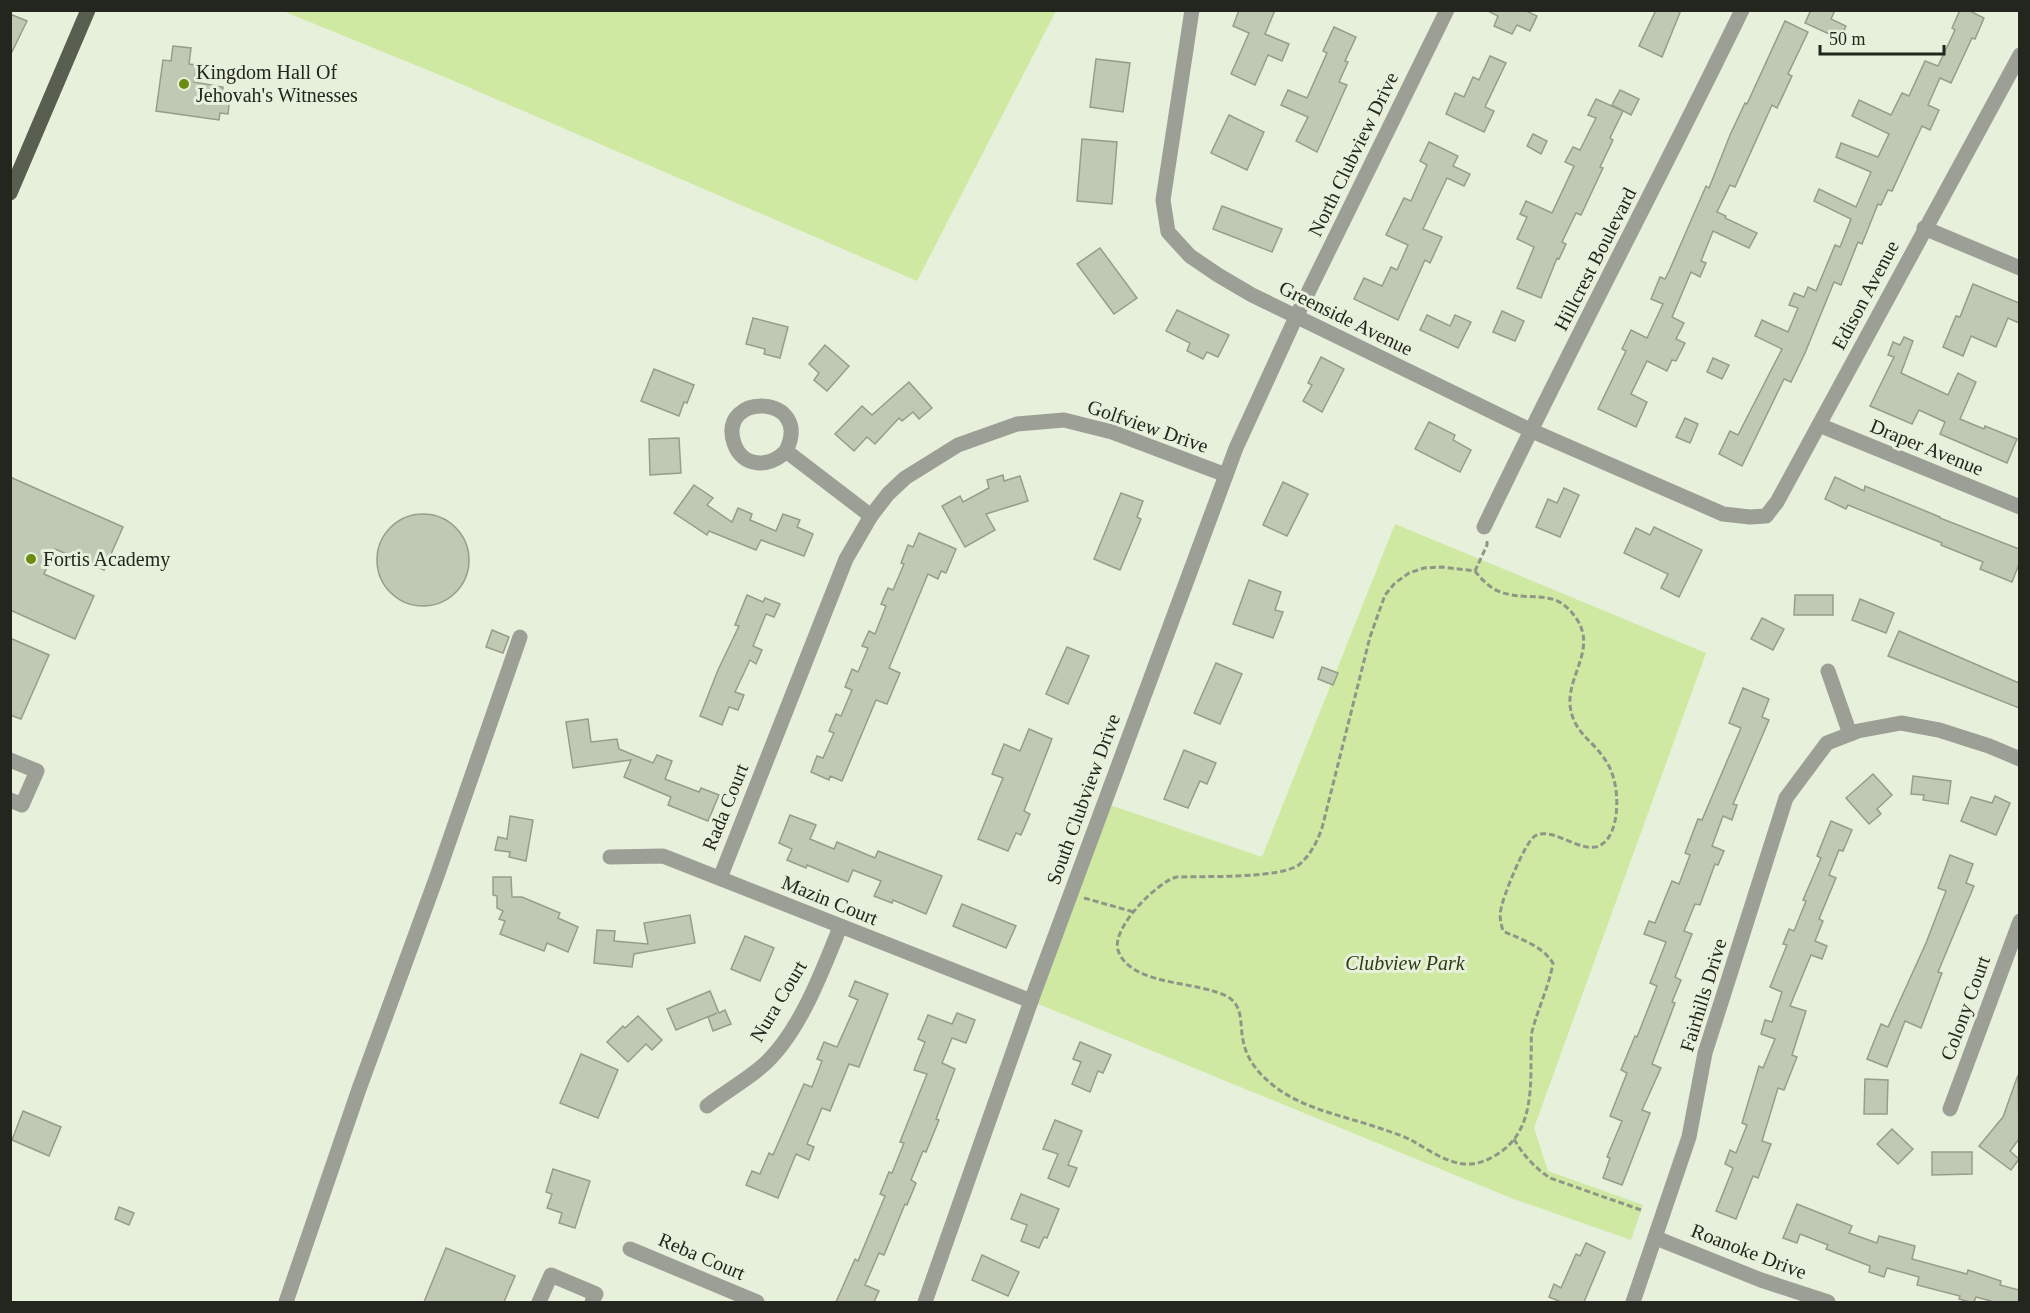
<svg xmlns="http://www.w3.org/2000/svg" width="2030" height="1313" viewBox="0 0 2030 1313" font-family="Georgia,serif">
	<rect width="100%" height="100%" fill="#e7f0db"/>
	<g fill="#cfe9a3">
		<polygon points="283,11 1056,11 917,281 447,78"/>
		<polygon points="1395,524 1706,653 1534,1128 1548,1171 1643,1205 1631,1240 1511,1198 1031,1001 1104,803 1262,857"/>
	</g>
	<g fill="#c0c9b4" stroke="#969e8a" stroke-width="1.5">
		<polygon points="1239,10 1275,10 1265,34 1289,44 1282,61 1268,55 1255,85 1231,74 1249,33 1233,26"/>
		<polygon points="1486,10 1524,10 1537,16 1530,31 1517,25 1512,34 1494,26 1498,16"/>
		<polygon points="1656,10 1681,10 1662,57 1639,46"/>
		<polygon points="1811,10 1835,10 1831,19 1846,26 1840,39 1805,23"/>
		<polygon points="1960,10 1968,10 1984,18 1975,39 1972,38 1951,83 1940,78 1928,105 1939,110 1930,130 1922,126 1892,191 1888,190 1881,205 1878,204 1862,244 1858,242 1841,285 1834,282 1805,353 1791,382 1784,379 1742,466 1719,454 1730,431 1738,435 1782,349 1755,336 1762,320 1788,332 1798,308 1789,305 1794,293 1804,297 1808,287 1816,291 1835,245 1840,247 1851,219 1814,201 1819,189 1856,207 1871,172 1836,157 1841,143 1878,157 1889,134 1852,116 1859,100 1891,115 1902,93 1909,96 1925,61 1938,66 1955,30 1952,28"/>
		<polygon points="10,14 27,21 10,56"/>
		<polygon points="1785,21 1808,32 1788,74 1792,76 1777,108 1772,105 1735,187 1730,185 1717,212 1726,216 1725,218 1757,233 1749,248 1713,231 1701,261 1706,263 1700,277 1691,272 1672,317 1684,323 1676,339 1685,343 1676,361 1672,360 1667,371 1647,361 1631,394 1647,402 1636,427 1598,409 1626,351 1622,349 1631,330 1647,338 1663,304 1651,299 1660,277 1665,279 1670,269 1706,186 1709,188 1730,135 1745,103 1747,104"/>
		<polygon points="1334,27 1356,37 1345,61 1348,62 1339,82 1347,85 1317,152 1296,141 1308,117 1281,105 1288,90 1307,98 1327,53 1323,51"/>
		<polygon points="173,46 191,48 189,64 197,65 194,82 223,87 222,94 230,95 228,114 220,113 219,120 156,111 163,60 171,61"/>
		<polygon points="1490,56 1506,63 1485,107 1494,111 1484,132 1446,114 1455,93 1464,97 1473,77 1479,80"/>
		<polygon points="1096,59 1130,63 1123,112 1090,107"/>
		<polygon points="1620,90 1639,99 1631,115 1612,105"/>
		<polygon points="1596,99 1623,111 1610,138 1613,140 1600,167 1603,168 1581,215 1576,213 1562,242 1566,244 1559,259 1557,258 1541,298 1517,288 1534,247 1517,239 1527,217 1520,214 1526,201 1552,213 1574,166 1565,162 1573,147 1580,150 1596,118 1588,115"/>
		<polygon points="1229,115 1264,132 1247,170 1211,153"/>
		<polygon points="1533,134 1547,141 1541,154 1527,146"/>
		<polygon points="1082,139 1117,142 1112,204 1077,201"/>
		<polygon points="1429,142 1458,156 1453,166 1470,174 1464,186 1447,178 1423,229 1442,237 1430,263 1425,260 1398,320 1354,299 1364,278 1382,286 1391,267 1397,270 1408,245 1386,235 1404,198 1411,201 1427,165 1420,161"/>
		<polygon points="1222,206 1282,229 1272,252 1213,229"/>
		<polygon points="1100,248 1137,298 1114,314 1077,264"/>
		<polygon points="1973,284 2019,303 2019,323 2008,318 1996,347 1971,336 1963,356 1943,347 1956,316 1960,317"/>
		<polygon points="1177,310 1229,335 1218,357 1207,352 1203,359 1187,351 1190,343 1166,331"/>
		<polygon points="1502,311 1524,321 1515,341 1493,332"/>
		<polygon points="1427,315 1450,326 1455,315 1471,322 1458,348 1420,330"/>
		<polygon points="753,318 788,327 780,358 764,354 765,349 746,344"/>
		<polygon points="1904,337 1913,341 1901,373 1948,395 1958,373 1976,382 1960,419 1984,429 1985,426 2017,439 2007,463 1940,434 1945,422 1919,410 1912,424 1870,406 1894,357 1888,355 1893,342 1900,345"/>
		<polygon points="825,345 849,366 827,391 814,380 819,373 809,364"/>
		<polygon points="1321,357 1344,369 1322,412 1303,401 1312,385 1308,383"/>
		<polygon points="1713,358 1729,365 1722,379 1707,372"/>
		<polygon points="654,369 694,385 687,403 684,402 679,416 641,401"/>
		<polygon points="909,382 932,408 919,419 913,412 902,421 899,418 875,444 867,437 854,451 835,434 862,406 872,415"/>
		<polygon points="1685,418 1698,424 1690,443 1676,437"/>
		<polygon points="1429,422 1455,435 1453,440 1471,450 1460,472 1415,449"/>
		<polygon points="679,438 681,473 650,475 649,439"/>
		<polygon points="1003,475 1004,481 1020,476 1028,501 986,514 995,530 965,547 942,506 960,496 963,502 989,488 987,480"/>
		<polygon points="10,477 123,527 104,570 55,549 44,574 94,596 75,639 10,610"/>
		<polygon points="1835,477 1864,491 1865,486 1940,517 1940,518 2019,549 2019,564 2012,582 1980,569 1983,562 1941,545 1942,543 1848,505 1846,509 1825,499"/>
		<polygon points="1283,482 1308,494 1287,536 1263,525"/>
		<polygon points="694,485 713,498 707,505 732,522 738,508 752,514 750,520 776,531 783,514 800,520 797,527 813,534 804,556 761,540 756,550 709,531 707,535 674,513"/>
		<polygon points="1564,488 1579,495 1560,537 1536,527 1548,499 1557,503"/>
		<polygon points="1121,493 1143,501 1137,517 1141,519 1120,570 1094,559"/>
		<circle cx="423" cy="560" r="46"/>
		<polygon points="1654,527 1702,550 1679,597 1661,588 1668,574 1624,553 1636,528 1650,535"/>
		<polygon points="919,533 956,549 946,573 941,571 938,579 928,574 889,668 900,673 887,704 876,700 842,781 830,776 829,780 811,772 817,756 823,758 834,733 829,731 836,714 841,716 852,690 845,687 852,669 858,672 868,648 862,646 869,631 875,634 886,606 881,604 888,588 893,590 904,564 901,563 908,545 913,547"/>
		<polygon points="1249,580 1281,592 1275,610 1283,612 1273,638 1233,624"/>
		<polygon points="747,595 763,602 765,598 780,604 774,617 766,614 753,646 762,650 756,664 750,660 735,692 744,695 738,710 729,707 722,725 700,716 718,670 739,626 735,625"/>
		<polygon points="1795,595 1833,595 1833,615 1794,615"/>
		<polygon points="1860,599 1894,613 1886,633 1852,620"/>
		<polygon points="1762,618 1784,629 1773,650 1751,639"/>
		<polygon points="492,630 509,637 503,653 486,647"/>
		<polygon points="1899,631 2019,683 2019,708 1888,656"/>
		<polygon points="10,638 49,655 21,719 10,715"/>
		<polygon points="1067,647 1089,656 1068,704 1046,694"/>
		<polygon points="1216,663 1242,674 1220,724 1194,713"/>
		<polygon points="1322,667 1338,673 1333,685 1318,679"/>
		<polygon points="1743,688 1769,699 1762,717 1769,720 1733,804 1737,805 1732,820 1723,816 1712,846 1724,851 1718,865 1715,864 1700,905 1695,904 1684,931 1692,934 1675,977 1681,980 1672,1002 1675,1003 1652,1064 1661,1068 1642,1110 1650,1113 1622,1185 1603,1178 1610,1158 1607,1157 1622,1121 1610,1116 1627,1073 1621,1070 1635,1036 1637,1037 1657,986 1650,983 1666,942 1644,934 1649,921 1655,923 1672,881 1679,884 1690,855 1685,853 1698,819 1702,820 1741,728 1729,723"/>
		<polygon points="588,719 591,742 617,739 619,749 653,763 657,755 672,761 665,779 699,792 701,788 719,795 708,821 668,805 671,797 624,777 631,760 573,768 566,722"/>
		<polygon points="1029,729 1052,739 1024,811 1030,814 1021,835 1016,833 1008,851 978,839 1003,778 992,774 1004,744 1020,751"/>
		<polygon points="1184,750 1216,763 1207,784 1200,781 1188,808 1164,799"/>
		<polygon points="1873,774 1892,795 1877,809 1881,814 1869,824 1846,798"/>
		<polygon points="1913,776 1951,781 1948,804 1923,800 1924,795 1911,794"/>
		<polygon points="1995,796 2010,803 1996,835 1961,821 1971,797 1992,803"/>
		<polygon points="790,815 816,825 810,839 834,849 837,842 875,858 878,851 942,876 926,914 893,900 892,903 874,896 881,881 853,870 848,882 807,865 806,868 787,860 792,849 779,843"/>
		<polygon points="510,816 533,820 526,861 509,857 510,852 495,850 498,837 507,839"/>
		<polygon points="1831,821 1852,830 1843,851 1839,850 1829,875 1836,878 1819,919 1823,921 1815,941 1827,946 1822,959 1811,955 1790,1006 1806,1011 1792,1055 1797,1057 1784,1090 1778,1088 1762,1141 1771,1144 1758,1178 1753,1176 1736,1219 1716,1211 1733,1168 1725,1164 1730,1150 1736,1153 1747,1125 1742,1123 1759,1066 1763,1068 1775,1039 1761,1034 1765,1020 1772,1022 1782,992 1770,987 1787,945 1783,944 1789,929 1794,931 1806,901 1803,900 1821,858 1817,856"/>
		<polygon points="1950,855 1973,864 1966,883 1974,886 1938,972 1942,973 1921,1028 1905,1021 1887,1067 1867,1059 1881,1024 1888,1027 1926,943 1946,891 1938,888"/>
		<polygon points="493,877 511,877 512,897 522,897 560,913 558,918 578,927 568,952 547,943 544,951 500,934 505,921 499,919 503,911 497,908 497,896 493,895"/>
		<polygon points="962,904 1016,926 1006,948 953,926"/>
		<polygon points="690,915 695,943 634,954 632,967 594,963 597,930 615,931 614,941 648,944 644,923"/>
		<polygon points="745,936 774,948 760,981 731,969"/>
		<polygon points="855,981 888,994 859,1067 849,1064 830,1111 822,1108 807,1144 814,1147 809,1160 796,1154 778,1198 746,1185 752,1171 760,1174 769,1153 773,1155 804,1084 812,1087 822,1061 817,1059 824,1042 837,1047 858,1000 849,996"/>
		<polygon points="710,991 719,1013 725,1010 731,1024 713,1031 708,1017 717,1013 676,1030 667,1009"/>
		<polygon points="957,1013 975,1020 966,1043 952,1038 942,1063 955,1069 936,1119 939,1120 926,1152 923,1151 911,1180 916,1183 907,1205 905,1204 884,1255 879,1253 865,1285 879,1291 874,1302 836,1302 855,1259 858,1261 885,1196 880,1194 889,1172 892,1173 904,1143 900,1142 927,1074 914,1070 925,1042 918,1039 928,1015 952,1024"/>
		<polygon points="638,1016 662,1040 652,1050 646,1044 628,1062 607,1042 623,1026 625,1028"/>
		<polygon points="1080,1042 1111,1055 1103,1073 1098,1071 1090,1092 1072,1084 1081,1062 1073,1059"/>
		<polygon points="581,1054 618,1070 598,1118 560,1103"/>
		<polygon points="2018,1075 2019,1139 2010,1151 2019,1159 2011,1170 1979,1146 2003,1117"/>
		<polygon points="1865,1079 1888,1080 1887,1114 1864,1114"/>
		<polygon points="23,1111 61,1127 49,1156 12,1140"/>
		<polygon points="1055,1120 1082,1131 1068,1165 1077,1168 1069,1187 1048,1178 1058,1154 1043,1149"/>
		<polygon points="1892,1129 1913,1149 1898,1164 1877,1144"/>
		<polygon points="1932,1152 1972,1152 1972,1174 1932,1175"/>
		<polygon points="553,1169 590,1181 575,1228 559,1223 562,1213 547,1208 552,1194 546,1192"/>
		<polygon points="1021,1194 1059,1209 1047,1238 1044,1237 1039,1248 1021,1241 1027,1225 1011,1219"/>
		<polygon points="1797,1204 1852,1226 1849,1233 1877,1243 1879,1236 1915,1246 1912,1259 1967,1274 1968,1270 2001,1281 2000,1285 2019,1290 2019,1302 1994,1302 1976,1297 1974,1302 1970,1302 1959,1299 1960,1296 1917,1285 1919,1277 1887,1268 1884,1277 1869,1272 1870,1266 1826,1249 1828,1245 1800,1234 1797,1243 1783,1238"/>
		<polygon points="119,1207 134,1213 129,1225 115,1219"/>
		<polygon points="1586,1243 1605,1252 1584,1302 1561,1302 1549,1297 1554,1284 1561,1288 1576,1254 1580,1256"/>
		<polygon points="446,1248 515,1276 504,1302 424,1302"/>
		<polygon points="982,1255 1019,1272 1008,1296 972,1280"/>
	</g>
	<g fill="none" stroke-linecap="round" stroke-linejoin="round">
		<g stroke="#909687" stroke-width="3" stroke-dasharray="6 3" stroke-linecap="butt">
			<path d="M1475 571C1481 579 1489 587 1498 591 1530 604 1553 585 1576 618 1597 648 1568 674 1570 705 1573 733 1593 740 1606 761 1618 779 1620 811 1612 831 1595 871 1557 823 1535 836 1525 842 1503 896 1501 909 1499 917 1501 923 1503 931 1522 940 1541 945 1553 963 1549 986 1539 1006 1533 1028 1530 1036 1532 1046 1531 1055 1531 1089 1532 1129 1502 1151 1491 1159 1479 1165 1464 1164 1445 1162 1427 1149 1411 1140 1403 1136 1394 1133 1385 1130 1341 1114 1292 1109 1259 1072 1251 1063 1245 1052 1243 1040 1240 1027 1243 1011 1233 1001 1229 996 1220 993 1213 991 1185 982 1128 982 1118 950 1111 928 1158 881 1177 877 1203 876 1282 879 1300 864 1311 854 1317 842 1322 828L1370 637 1385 595 1395 583 1409 573 1424 568 1442 567 1475 571 1487 545V540"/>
			<polyline points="1084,898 1134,912"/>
			<path d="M1514 1139C1523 1155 1535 1168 1550 1178L1641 1210"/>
		</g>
		<g stroke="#9b9f96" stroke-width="15">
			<polyline points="1192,10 1163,200 1168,232 1190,256 1218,275 1252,295 1530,430 1723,514 1750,517 1766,516 1777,502 2020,55"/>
			<polyline points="1924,228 2020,268"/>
			<polyline points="1819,425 2020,507"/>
			<path d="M786 451C770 468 742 468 734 443 717 391 814 394 786 451L871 516"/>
			<path d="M1484 527C1567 353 1658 183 1742 10"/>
			<polyline points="1828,671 1850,734"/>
			<polyline points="10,760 37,771 22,805 10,800"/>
			<polyline points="610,857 663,856 1031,1001"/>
			<polyline points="720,878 846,559 871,516 888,494 905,478 958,445 1017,424 1064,420 1112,432 1226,475"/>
			<path d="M707 1106C724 1093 743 1082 760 1068 798 1037 822 972 840 927"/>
			<polyline points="1950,1109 2020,921"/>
			<polyline points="1656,1238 1761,1280 1828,1302"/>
			<polyline points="630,1249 757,1302"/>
			<polyline points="286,1302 359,1089 437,876 520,637"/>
			<polyline points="539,1302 551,1275 596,1294 592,1302"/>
			<polyline points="925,1302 1031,1001 1236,448 1296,317 1447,10"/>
			<polyline points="1633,1302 1689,1137 1705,1053 1786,798 1827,743 1858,731 1901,723 1939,730 1989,746 2020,759"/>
		</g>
		<polyline stroke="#595f50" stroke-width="15" points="10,193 88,10"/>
	</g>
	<g fill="#6a8c10" stroke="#e7f0db" stroke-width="2">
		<circle cx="184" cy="84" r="6"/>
		<circle cx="31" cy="559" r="6"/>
	</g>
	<g text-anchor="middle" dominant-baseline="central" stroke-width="6" stroke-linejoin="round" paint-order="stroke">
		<g font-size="20" fill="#23261e" stroke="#e7f0db" text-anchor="start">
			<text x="196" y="72">Kingdom Hall Of<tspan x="196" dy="23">Jehovah's Witnesses</tspan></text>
			<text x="43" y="559">Fortis Academy</text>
		</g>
		<g font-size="20" fill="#23261e" stroke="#e7f0db">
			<text transform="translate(1353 154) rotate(-64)">North Clubview Drive</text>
			<text transform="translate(1595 259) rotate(-63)">Hillcrest Boulevard</text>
			<text transform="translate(1865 295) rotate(-62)">Edison Avenue</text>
			<text transform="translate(1346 318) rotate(26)">Greenside Avenue</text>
			<text transform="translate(1148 426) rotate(19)">Golfview Drive</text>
			<text transform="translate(1927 447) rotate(22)">Draper Avenue</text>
			<text transform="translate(1083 799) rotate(-70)">South Clubview Drive</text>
			<text transform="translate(725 807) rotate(-68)">Rada Court</text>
			<text transform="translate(830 900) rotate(22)">Mazin Court</text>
			<text transform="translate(1703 995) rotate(-73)">Fairhills Drive</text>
			<text transform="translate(778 1001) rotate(-59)">Nura Court</text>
			<text transform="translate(1965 1008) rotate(-70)">Colony Court</text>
			<text transform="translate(1749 1251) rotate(21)">Roanoke Drive</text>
			<text transform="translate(702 1256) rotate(23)">Reba Court</text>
		</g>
		<g font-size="20" font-style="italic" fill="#2e3b13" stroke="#e7f0db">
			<text x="1405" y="963">Clubview Park</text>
		</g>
	</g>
	<rect width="2030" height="1313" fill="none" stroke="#23261e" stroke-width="24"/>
	<path d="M1820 45v9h124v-9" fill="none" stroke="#23261e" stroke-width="3"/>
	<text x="1829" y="45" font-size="18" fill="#23261e" stroke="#e7f0db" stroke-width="4.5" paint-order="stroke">50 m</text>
</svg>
